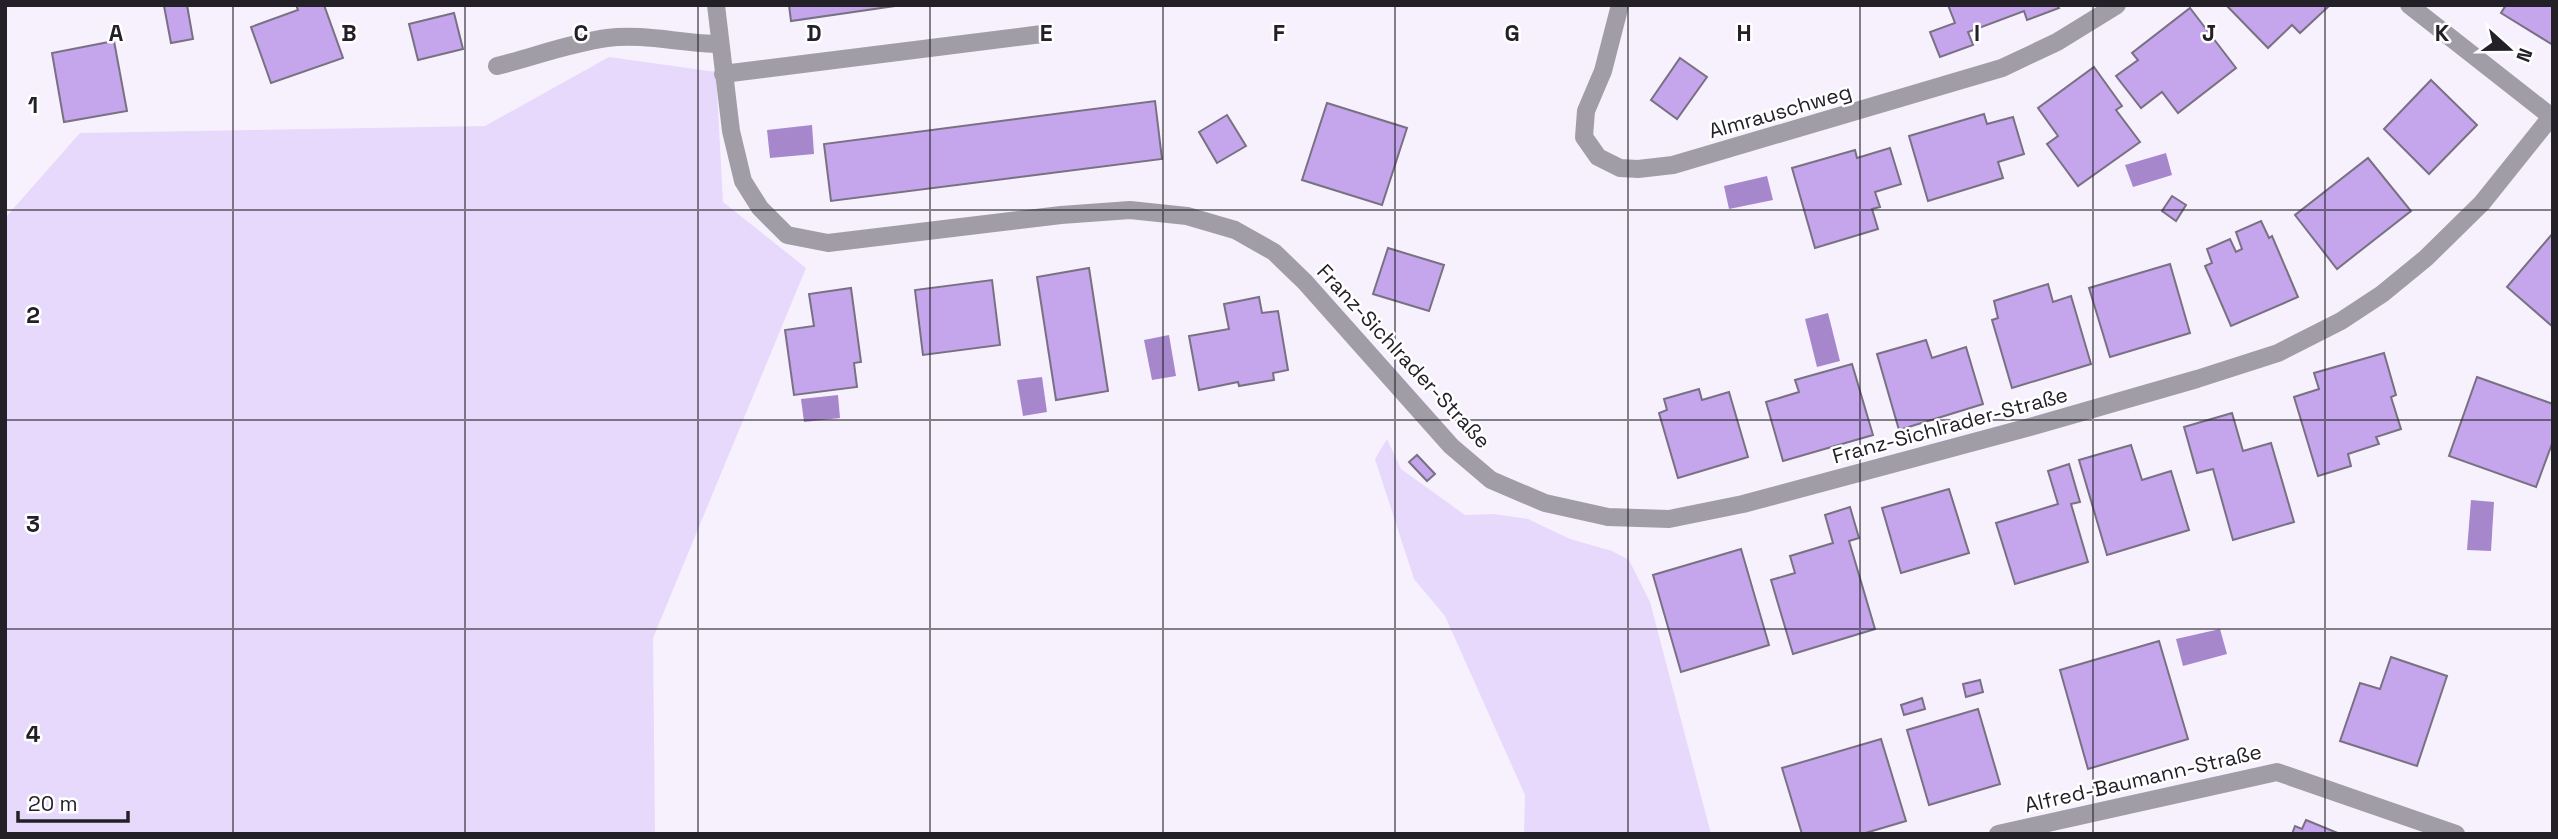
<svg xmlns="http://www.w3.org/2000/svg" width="2558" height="839" viewBox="0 0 2558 839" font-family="'Space Grotesk',sans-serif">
	<rect width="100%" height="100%" fill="#f6f1fd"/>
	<g fill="#e7d9fb">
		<polygon points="609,57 716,72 723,202 806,268 653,638 655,834 5,834 5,218 80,133 485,126"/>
		<polygon points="1387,439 1401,469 1465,515 1494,514 1528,519 1570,539 1612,551 1629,560 1650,602 1711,834 1524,834 1525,795 1445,616 1414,579 1375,459"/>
	</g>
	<g fill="#a687cc">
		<polygon points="812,125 814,154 770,158 767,130"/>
		<polygon points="2166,153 2172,175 2133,187 2125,165"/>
		<polygon points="1767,176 1773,200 1729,209 1724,186"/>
		<polygon points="1828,313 1840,361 1817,367 1805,319"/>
		<polygon points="1169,335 1176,376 1152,380 1144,340"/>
		<polygon points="1042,377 1047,412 1023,416 1017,380"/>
		<polygon points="838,395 840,418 804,422 801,399"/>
		<polygon points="2471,500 2494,502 2491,551 2467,550"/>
		<polygon points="2220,629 2227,654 2183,666 2176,639"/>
	</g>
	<g fill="#c5a5ec" stroke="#787182" stroke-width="2">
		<polygon points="187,5 193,39 171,43 164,6"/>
		<polygon points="296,5 324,5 343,58 271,83 251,27 298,10"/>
		<polygon points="789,5 902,5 791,21"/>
		<polygon points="1948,5 2057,5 2059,8 2027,20 2024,11 1968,32 1973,45 1940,57 1930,32 1955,23"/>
		<polygon points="2506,5 2553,5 2553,45 2501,13"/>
		<polygon points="2227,6 2228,5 2329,6 2300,33 2292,25 2268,48"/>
		<polygon points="2190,8 2236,68 2178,113 2162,92 2141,108 2116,76 2138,60 2132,53"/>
		<polygon points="454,13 463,49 418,60 409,24"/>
		<polygon points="114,41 127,111 64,122 52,53"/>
		<polygon points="1680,58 1707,77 1677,119 1651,100"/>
		<polygon points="2094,67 2122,106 2116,110 2140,142 2078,186 2047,144 2058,136 2038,108"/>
		<polygon points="2431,80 2477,125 2429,174 2384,129"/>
		<polygon points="1155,101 1162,159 831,201 824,144"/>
		<polygon points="1327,103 1407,128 1382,205 1302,180"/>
		<polygon points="1984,114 1987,124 2013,117 2024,154 1998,162 2003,178 1928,201 1909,136"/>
		<polygon points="1227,115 1246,146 1217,163 1199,132"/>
		<polygon points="1890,148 1901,184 1875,192 1880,207 1872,209 1878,229 1815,248 1792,168 1855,150 1857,158"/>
		<polygon points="2368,158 2411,211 2337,269 2295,215"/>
		<polygon points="2172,196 2186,205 2176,221 2162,211"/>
		<polygon points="2261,221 2269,238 2272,236 2298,297 2231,326 2205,266 2212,263 2207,249 2230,239 2236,252 2242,249 2236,232"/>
		<polygon points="2553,233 2553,327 2507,287"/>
		<polygon points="1388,248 1444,265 1429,311 1373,294"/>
		<polygon points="2170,264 2190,333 2110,357 2089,288"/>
		<polygon points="1089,268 1108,391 1056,400 1037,277"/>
		<polygon points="992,280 1000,345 923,355 915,290"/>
		<polygon points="2048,284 2053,302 2071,296 2091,364 2012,388 1992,320 1998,318 1994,301"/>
		<polygon points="851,288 861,362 854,363 857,387 794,395 785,330 814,326 809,294"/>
		<polygon points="1259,297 1262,313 1278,311 1288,370 1273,373 1274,380 1239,386 1238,382 1199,390 1189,336 1229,329 1224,304"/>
		<polygon points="1926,340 1932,358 1966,347 1983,404 1899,430 1877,354"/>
		<polygon points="2384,353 2396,395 2391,397 2401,429 2376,437 2379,444 2348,454 2351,466 2318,476 2294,397 2319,389 2314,373"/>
		<polygon points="1852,364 1873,435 1783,461 1766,402 1799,392 1795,380"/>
		<polygon points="2477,377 2553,404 2553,441 2536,487 2449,456"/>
		<polygon points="1699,389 1702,400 1729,392 1748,457 1678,478 1659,413 1667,410 1664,399"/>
		<polygon points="2232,413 2243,451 2271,443 2294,522 2233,540 2213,469 2197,473 2184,427"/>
		<polygon points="2131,445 2142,480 2171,471 2189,530 2107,555 2079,460"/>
		<polygon points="1417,455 1435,474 1427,481 1409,462"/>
		<polygon points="2069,464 2080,502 2071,504 2088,562 2015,584 1996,523 2058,504 2048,471"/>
		<polygon points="1949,489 1969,553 1901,573 1882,508"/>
		<polygon points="1850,507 1859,538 1849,541 1875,629 1793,654 1771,580 1795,573 1790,556 1833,543 1825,515"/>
		<polygon points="1741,549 1769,645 1681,672 1653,575"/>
		<polygon points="2159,641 2188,739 2088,769 2060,670"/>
		<polygon points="2391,657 2447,676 2417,766 2340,741 2360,683 2380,689"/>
		<polygon points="1980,680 1983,692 1966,697 1963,684"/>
		<polygon points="1922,698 1925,709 1904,715 1901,705"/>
		<polygon points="1978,709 2000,784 1929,805 1907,730"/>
		<polygon points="1881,739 1906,821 1862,834 1802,834 1782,768"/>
		<polygon points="2306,820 2340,834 2292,834 2295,826 2302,829"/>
	</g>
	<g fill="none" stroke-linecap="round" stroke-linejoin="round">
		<g stroke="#a19da6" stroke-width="18">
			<polyline points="716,5 731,131 743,181 760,208 787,235 828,243 1061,215 1130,210 1187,216 1235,230 1274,252 1305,282 1451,446 1491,480 1545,503 1608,517 1669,519 1743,504 2037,425 2197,379 2278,353 2341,321 2382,294 2426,258 2482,203 2551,117"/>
			<polyline points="1620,5 1603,71 1586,111 1584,137 1598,157 1620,168 1638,169 1673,165 2002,68 2057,42 2117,5"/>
			<polyline points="2409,5 2553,118"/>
			<path d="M497 66C533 57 570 43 607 38 644 33 683 44 720 44"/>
			<polyline points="723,74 1042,34"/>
			<polyline points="1998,834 2277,772 2456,834"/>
		</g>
	</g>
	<path fill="none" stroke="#232028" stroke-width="2" stroke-opacity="0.55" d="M233 5V834M465 5V834M698 5V834M930 5V834M1163 5V834M1395 5V834M1628 5V834M1860 5V834M2093 5V834M2325 5V834M5 210H2553M5 420H2553M5 629H2553"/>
	<g text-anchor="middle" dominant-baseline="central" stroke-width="5" stroke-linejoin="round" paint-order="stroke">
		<g font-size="21" fill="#232028" stroke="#fff">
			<text transform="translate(1780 111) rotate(-16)">Almrauschweg</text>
			<text transform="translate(1404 356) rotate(47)">Franz-Sichlrader-Straße</text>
			<text transform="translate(1950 425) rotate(-15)">Franz-Sichlrader-Straße</text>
			<text transform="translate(2143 778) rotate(-13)">Alfred-Baumann-Straße</text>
		</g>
	</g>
	<g font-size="23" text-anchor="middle" font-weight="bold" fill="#232028" stroke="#fff" stroke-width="5" stroke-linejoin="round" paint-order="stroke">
		<text x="116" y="41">A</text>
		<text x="349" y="41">B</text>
		<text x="581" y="41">C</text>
		<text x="814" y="41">D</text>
		<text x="1046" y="41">E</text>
		<text x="1279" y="41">F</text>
		<text x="1512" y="41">G</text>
		<text x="1744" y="41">H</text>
		<text x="1977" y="41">I</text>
		<text x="2209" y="41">J</text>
		<text x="2442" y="41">K</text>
		<text x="33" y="113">1</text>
		<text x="33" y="323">2</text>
		<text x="33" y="532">3</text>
		<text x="33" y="742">4</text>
	</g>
	<rect width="2558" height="839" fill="none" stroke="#232028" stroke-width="14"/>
	<g transform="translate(2509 49) rotate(111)" stroke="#ffffff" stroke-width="5" paint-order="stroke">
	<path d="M0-5L12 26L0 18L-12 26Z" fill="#232028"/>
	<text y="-10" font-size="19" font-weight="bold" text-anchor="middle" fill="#232028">N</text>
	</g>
	<path d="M18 811v10h110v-10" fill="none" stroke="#232028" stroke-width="3.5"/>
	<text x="28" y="811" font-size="21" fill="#232028" stroke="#ffffff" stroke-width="5" paint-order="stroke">20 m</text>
</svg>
